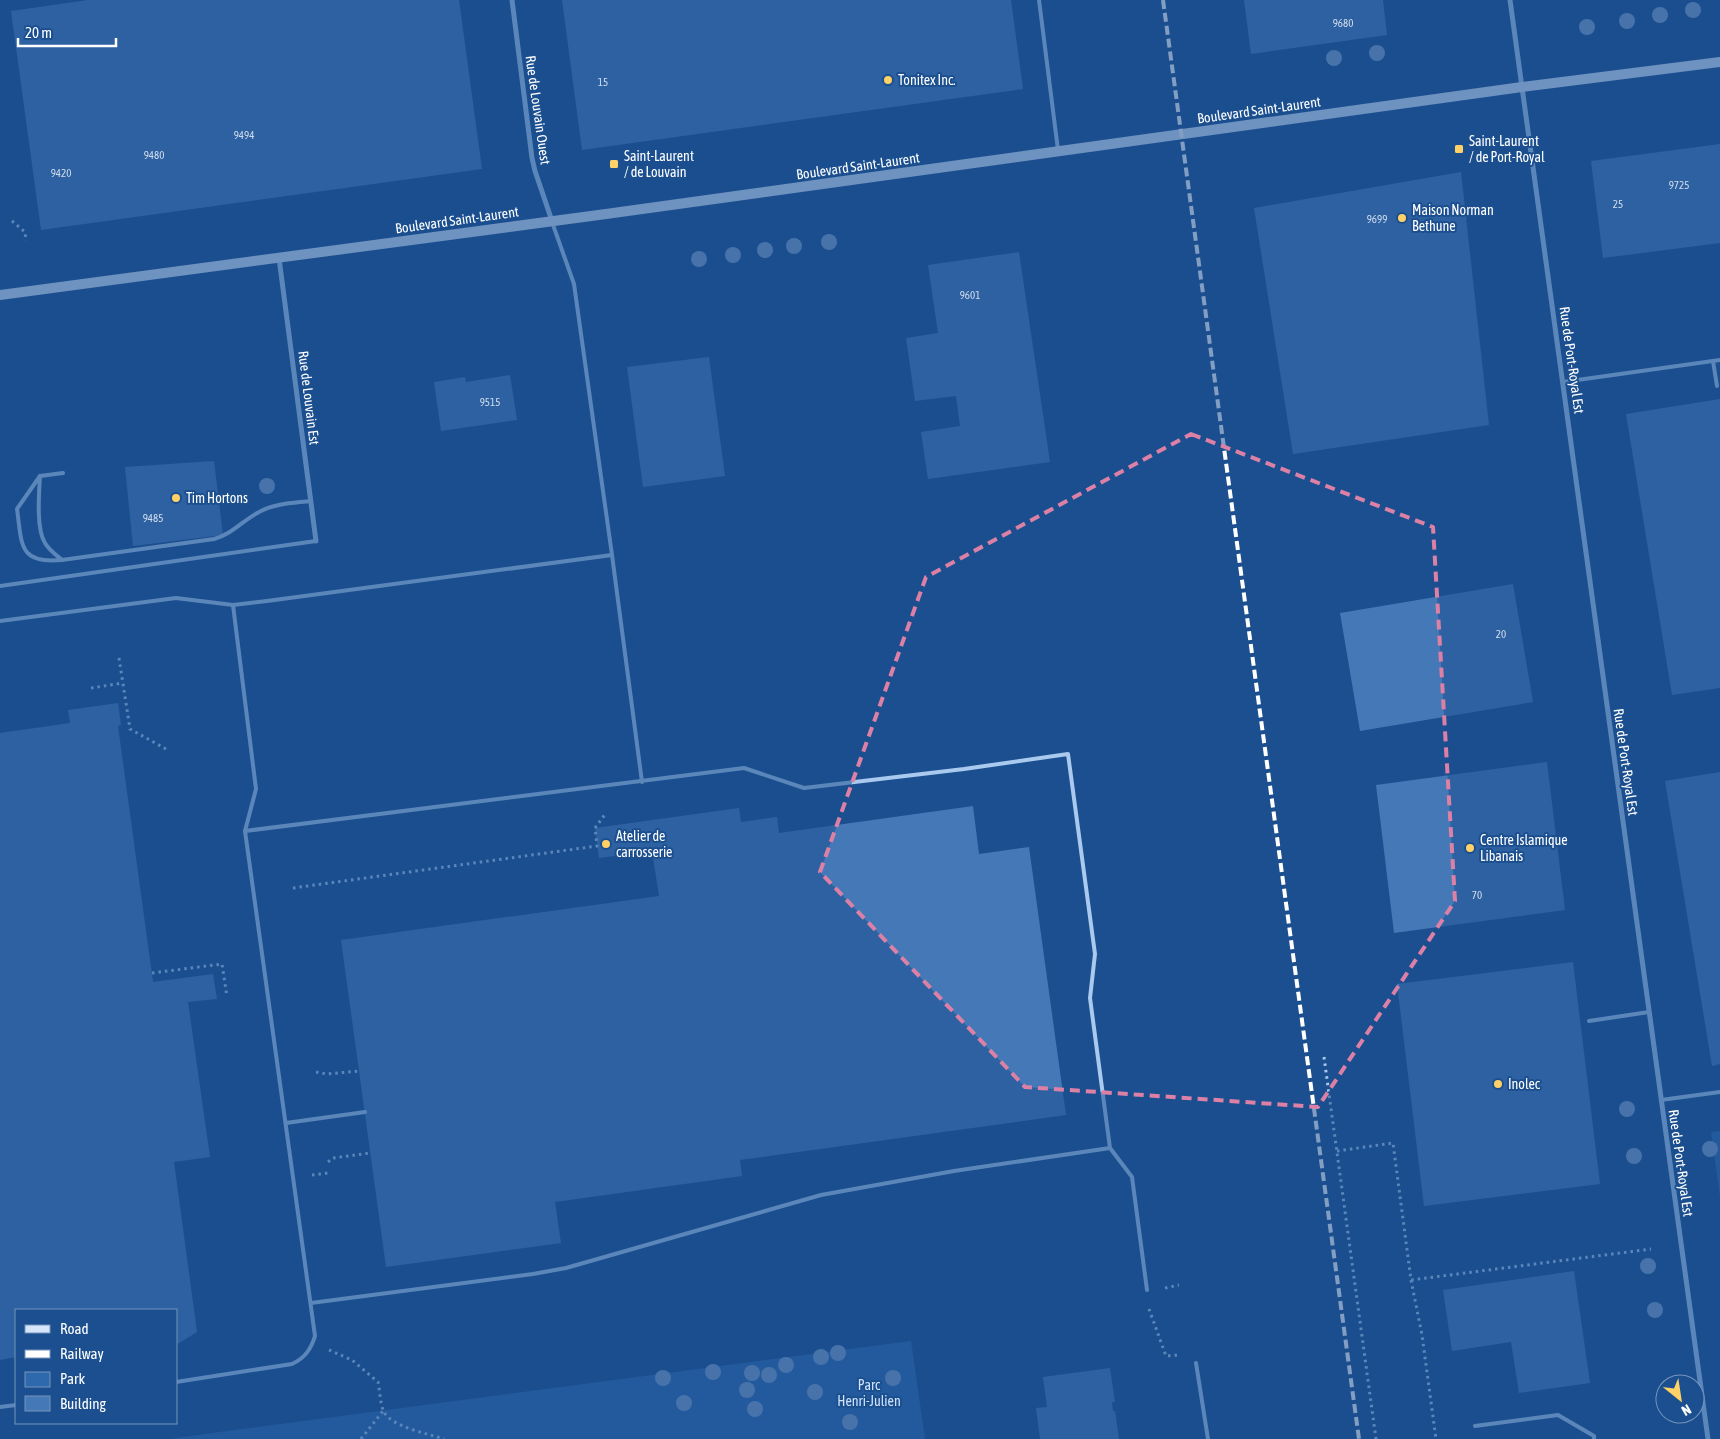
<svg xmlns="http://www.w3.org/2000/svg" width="1720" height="1439" viewBox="0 0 1720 1439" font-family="'Asap Condensed',sans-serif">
	<rect width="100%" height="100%" fill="#1b4f8f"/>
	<g fill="#2e69ad">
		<polygon points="1720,1131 1720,1196 1711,1132"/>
		<polygon points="911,1341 925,1439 170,1439 227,1431"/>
	</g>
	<g fill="#4478b7">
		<polygon points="88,0 459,0 482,169 41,230 11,11"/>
		<polygon points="562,0 1011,0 1023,89 582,150"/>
		<polygon points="1244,0 1383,0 1387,35 1251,54"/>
		<polygon points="1720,144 1720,243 1603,258 1591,161"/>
		<polygon points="1461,172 1489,425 1293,454 1254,208"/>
		<polygon points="1019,252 1050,462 928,479 921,432 960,426 956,396 915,401 906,338 938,333 928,265"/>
		<polygon points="709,357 725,476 643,487 627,367"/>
		<polygon points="510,375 517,420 441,431 434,382 465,377 466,382"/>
		<polygon points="1720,399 1720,688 1672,695 1626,414"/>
		<polygon points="214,461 223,535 133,546 125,467"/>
		<polygon points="1513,584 1533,702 1360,731 1340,613"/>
		<polygon points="118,703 121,725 118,726 153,982 213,974 217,999 188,1002 210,1157 174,1162 197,1332 176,1345 176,1310 16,1310 16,1357 0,1360 0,733 70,723 68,710"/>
		<polygon points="1547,762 1565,910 1394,933 1376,785"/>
		<polygon points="1720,772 1720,1064 1712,1066 1665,781"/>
		<polygon points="973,806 979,854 1029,847 1066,1115 740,1160 742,1176 555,1202 561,1243 386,1267 341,940 659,896 652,851 599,858 595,828 739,808 741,822 777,817 779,833"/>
		<polygon points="1573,962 1600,1184 1424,1206 1397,984"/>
		<polygon points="1574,1271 1590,1383 1519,1393 1511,1342 1452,1351 1443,1290"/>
		<polygon points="1110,1368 1115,1402 1112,1402 1113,1411 1115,1411 1119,1439 1040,1439 1036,1408 1047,1407 1043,1377"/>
	</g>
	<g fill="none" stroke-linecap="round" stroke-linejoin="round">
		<g stroke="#a9c9ee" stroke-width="3" stroke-dasharray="2.5 4" stroke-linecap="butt">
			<polyline points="12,221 25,232 26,241"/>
			<polyline points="119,658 130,729 166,749"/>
			<polyline points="91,688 123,683"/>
			<polyline points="293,888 597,846 595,828 606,813"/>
			<polyline points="152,973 222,964 227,997"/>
			<polyline points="1324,1057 1376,1439"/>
			<polyline points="316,1072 327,1074 359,1071"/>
			<polyline points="1337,1151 1393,1143 1411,1280 1651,1249"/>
			<polyline points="328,1162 333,1158 370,1153"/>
			<polyline points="312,1175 328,1173"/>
			<polyline points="1411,1280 1422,1335 1436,1439"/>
			<polyline points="1165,1288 1179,1285"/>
			<polyline points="1149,1309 1166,1356 1179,1355"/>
			<path d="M329 1350 352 1360 378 1382C380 1391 380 1404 384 1412 392 1427 429 1434 444 1439"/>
			<polyline points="361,1439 383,1411"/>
		</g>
		<g stroke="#a9c9ee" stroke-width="4">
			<polyline points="1039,0 1058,150"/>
			<polyline points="552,222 574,284 612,555 642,782"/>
			<polyline points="1713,361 1717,386"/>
			<polyline points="1563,382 1720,360"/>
			<path d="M63 473 40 476 17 509C22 544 18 564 62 560L214 539C233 534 244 519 261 511 276 503 295 503 311 501"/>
			<path d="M40 476C39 494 36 529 45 543 49 550 56 555 62 560"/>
			<polyline points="0,586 316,541"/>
			<polyline points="0,621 176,598 233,605 267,601 612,555"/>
			<polyline points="245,831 744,768 804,788 964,769 1068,754 1095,954 1090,998 1110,1148 1132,1177 1147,1290"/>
			<polyline points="1589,1021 1649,1012"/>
			<polyline points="1661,1100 1720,1092"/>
			<polyline points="286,1123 365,1112"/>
			<polyline points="311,1303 533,1274 566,1268 821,1195 954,1171 1110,1148"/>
			<polyline points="1196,1363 1208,1439"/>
			<path d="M176 1382 292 1364C305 1358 311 1349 315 1336L245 831 256 789 233 605"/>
			<polyline points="0,1407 16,1405"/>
			<polyline points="1475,1426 1558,1415 1594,1436 1594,1439"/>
		</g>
		<g stroke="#a9c9ee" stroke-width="5">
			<polyline points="512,0 532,158 535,171 552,221"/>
			<polyline points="1510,0 1708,1439"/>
			<polyline points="279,258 316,541"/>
		</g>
		<polyline stroke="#d6e6fa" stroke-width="10" points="0,295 606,214 1522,87 1720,62"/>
		<polyline stroke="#fff" stroke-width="4" stroke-dasharray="9 4" stroke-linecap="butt" points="1163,0 1359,1439"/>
	</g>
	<g fill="#7ea0ca">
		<circle cx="1693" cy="10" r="8"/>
		<circle cx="1660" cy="15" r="8"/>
		<circle cx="1627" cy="21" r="8"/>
		<circle cx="1587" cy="27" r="8"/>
		<circle cx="1377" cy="53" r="8"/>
		<circle cx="1334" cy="58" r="8"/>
		<circle cx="829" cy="242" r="8"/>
		<circle cx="794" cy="246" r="8"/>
		<circle cx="765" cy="250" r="8"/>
		<circle cx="733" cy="255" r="8"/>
		<circle cx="699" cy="259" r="8"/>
		<circle cx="267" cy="486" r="8"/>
		<circle cx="1627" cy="1109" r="8"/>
		<circle cx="1710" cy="1149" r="8"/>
		<circle cx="1634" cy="1156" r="8"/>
		<circle cx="1648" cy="1266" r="8"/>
		<circle cx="1655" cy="1310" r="8"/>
		<circle cx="838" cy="1353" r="8"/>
		<circle cx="821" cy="1357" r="8"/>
		<circle cx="786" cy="1365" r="8"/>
		<circle cx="713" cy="1372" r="8"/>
		<circle cx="752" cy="1373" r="8"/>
		<circle cx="769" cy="1375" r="8"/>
		<circle cx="663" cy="1378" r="8"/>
		<circle cx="893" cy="1378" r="8"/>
		<circle cx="747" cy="1390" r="8"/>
		<circle cx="815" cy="1392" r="8"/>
		<circle cx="684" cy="1403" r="8"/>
		<circle cx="755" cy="1409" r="8"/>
		<circle cx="850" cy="1422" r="8"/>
	</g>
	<path d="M0 0H1720V1439H0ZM1191 434 1433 527 1455 901 1318 1107 1025 1087 820 872 926 577Z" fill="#1b4f8f" fill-opacity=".55" fill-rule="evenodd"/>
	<path fill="none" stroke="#dd80a5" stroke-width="4" stroke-dasharray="10 6" stroke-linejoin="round" d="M1191 434 1433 527 1455 901 1318 1107 1025 1087 820 872 926 577Z"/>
	<g fill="#ffd166" stroke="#1b4f8f" stroke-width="2">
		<circle cx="888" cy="80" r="5"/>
		<rect x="1454" y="144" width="10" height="10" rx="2.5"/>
		<rect x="609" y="159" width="10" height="10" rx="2.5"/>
		<circle cx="1402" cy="218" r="5"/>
		<circle cx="176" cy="498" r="5"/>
		<circle cx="606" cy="844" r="5"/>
		<circle cx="1470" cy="848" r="5"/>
		<circle cx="1498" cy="1084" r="5"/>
	</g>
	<g text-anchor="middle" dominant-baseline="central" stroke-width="4" stroke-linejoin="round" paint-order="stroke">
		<g font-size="11" fill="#d0dded">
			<text x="1343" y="23">9680</text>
			<text x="603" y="82">15</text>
			<text x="244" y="135">9494</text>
			<text x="154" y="155">9480</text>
			<text x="61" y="173">9420</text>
			<text x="1679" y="185">9725</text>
			<text x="1618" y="204">25</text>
			<text x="1377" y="219">9699</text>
			<text x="970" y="295">9601</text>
			<text x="490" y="402">9515</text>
			<text x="153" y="518">9485</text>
			<text x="1501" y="634">20</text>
			<text x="1477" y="895">70</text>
		</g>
		<g font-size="14" fill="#fff" stroke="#1b4f8f" text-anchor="start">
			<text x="898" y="80">Tonitex Inc.</text>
			<text x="1469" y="141">Saint-Laurent<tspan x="1469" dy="16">/ de Port-Royal</tspan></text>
			<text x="624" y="156">Saint-Laurent<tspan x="624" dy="16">/ de Louvain</tspan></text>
			<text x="1412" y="210">Maison Norman<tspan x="1412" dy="16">Bethune</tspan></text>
			<text x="186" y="498">Tim Hortons</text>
			<text x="616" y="836">Atelier de<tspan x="616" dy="16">carrosserie</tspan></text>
			<text x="1480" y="840">Centre Islamique<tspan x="1480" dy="16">Libanais</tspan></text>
			<text x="1508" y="1084">Inolec</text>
		</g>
		<g font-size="14" fill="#fff" stroke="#1b4f8f">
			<text transform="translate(538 110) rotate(82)">Rue de Louvain Ouest</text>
			<text transform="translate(1259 110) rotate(-8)">Boulevard Saint-Laurent</text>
			<text transform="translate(858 166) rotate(-8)">Boulevard Saint-Laurent</text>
			<text transform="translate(457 220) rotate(-8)">Boulevard Saint-Laurent</text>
			<text transform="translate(1572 360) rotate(82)">Rue de Port-Royal Est</text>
			<text transform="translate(309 398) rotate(83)">Rue de Louvain Est</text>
			<text transform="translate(1626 762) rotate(82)">Rue de Port-Royal Est</text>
			<text transform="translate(1681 1163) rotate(82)">Rue de Port-Royal Est</text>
		</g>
		<g font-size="14" fill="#cfe3fa" stroke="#1b4f8f">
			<text x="869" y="1385">Parc<tspan x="869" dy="16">Henri-Julien</tspan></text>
		</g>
	</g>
	<rect x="15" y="1309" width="162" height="115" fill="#1b4f8f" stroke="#7695bc"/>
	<rect x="25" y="1325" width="25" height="8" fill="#d6e6fa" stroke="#7695bc"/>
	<text x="60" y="1334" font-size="15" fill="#ffffff">Road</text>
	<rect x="25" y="1350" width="25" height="8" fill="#ffffff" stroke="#7695bc"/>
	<text x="60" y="1359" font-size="15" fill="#ffffff">Railway</text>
	<rect x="25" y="1372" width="25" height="15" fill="#2e69ad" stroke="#7695bc"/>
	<text x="60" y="1384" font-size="15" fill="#ffffff">Park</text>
	<rect x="25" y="1396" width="25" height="15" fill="#4478b7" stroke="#7695bc"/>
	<text x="60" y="1409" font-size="15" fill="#ffffff">Building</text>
	<g transform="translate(1680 1399) rotate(150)"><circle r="24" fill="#1b4f8f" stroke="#7695bc"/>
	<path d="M0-4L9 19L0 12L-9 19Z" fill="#ffd166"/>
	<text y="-8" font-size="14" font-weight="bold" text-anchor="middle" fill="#ffffff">N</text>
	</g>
	<path d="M18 38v8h98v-8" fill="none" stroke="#ffffff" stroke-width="2.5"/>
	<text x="25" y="38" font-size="15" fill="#ffffff" stroke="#1b4f8f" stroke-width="4" paint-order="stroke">20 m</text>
</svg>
